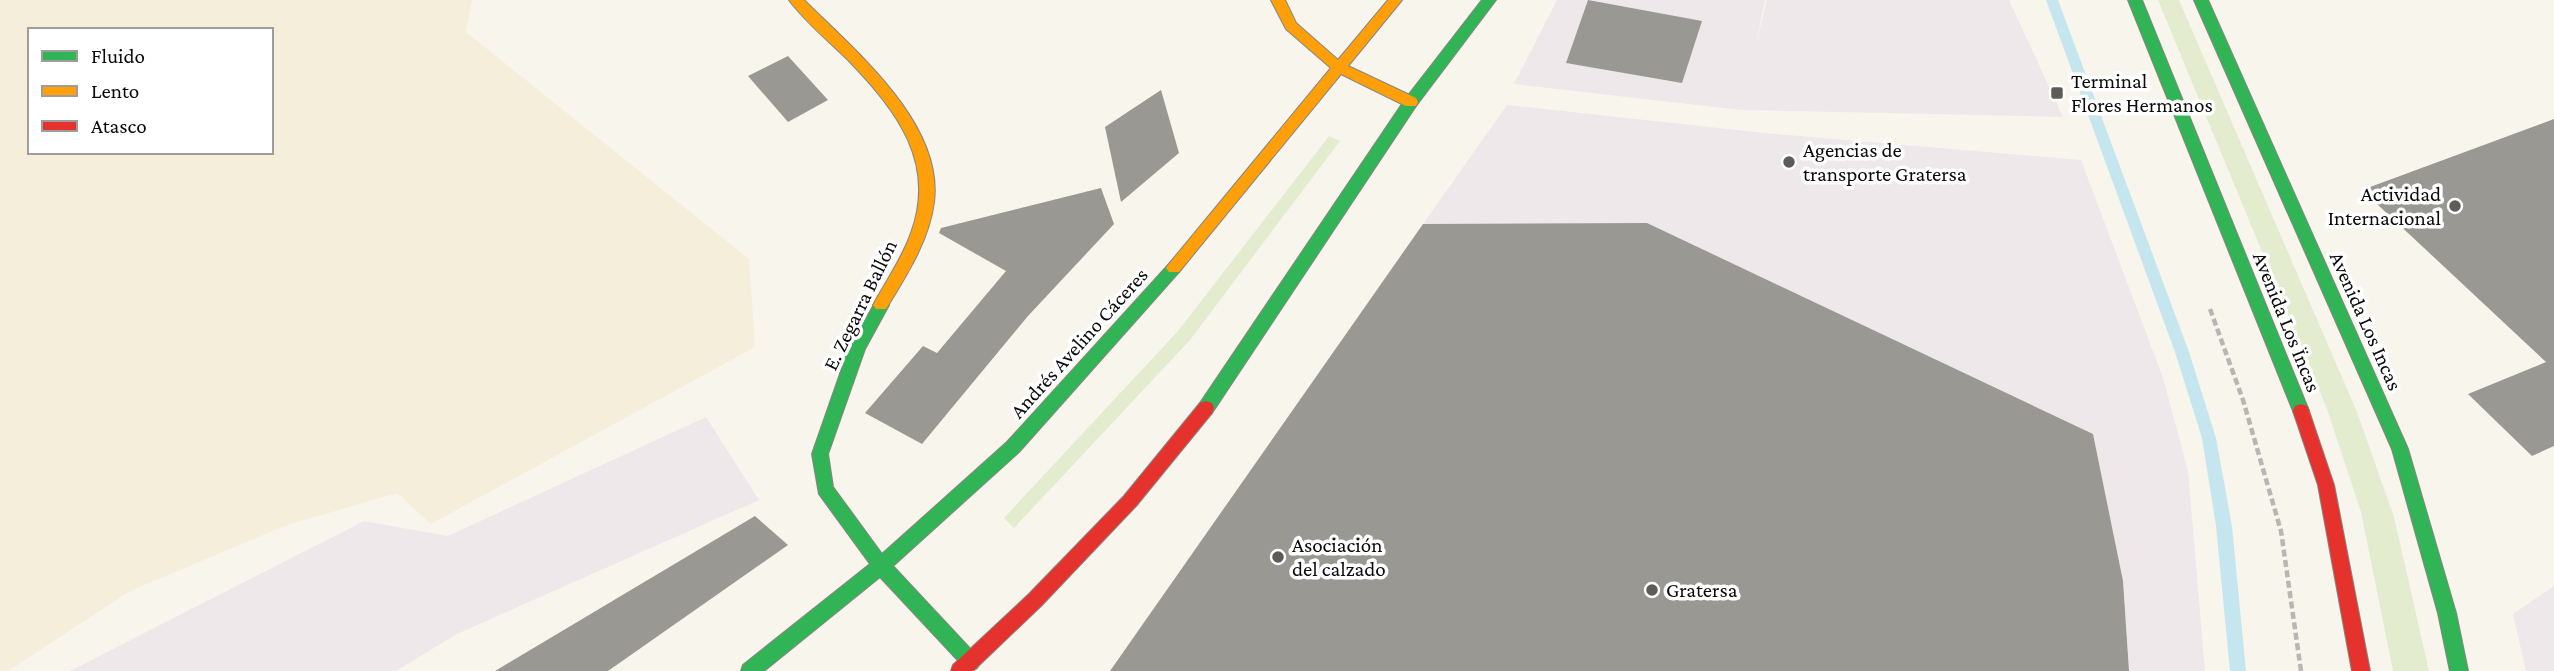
<svg xmlns="http://www.w3.org/2000/svg" width="2554" height="671" viewBox="0 0 2554 671" font-family="'Crimson Pro',serif">
	<rect width="100%" height="100%" fill="#f8f5ed"/>
	<g fill="#eee8eb">
		<polygon points="1557,0 1765,0 1756,44 1767,0 2009,0 2063,117 1741,110 1514,84"/>
		<polygon points="1507,105 1764,133 2081,160 2163,378 2188,471 2205,671 2129,671 2123,581 2093,434 1647,223 1423,224"/>
		<polygon points="706,417 759,500 457,634 396,671 70,671 364,521 448,536"/>
		<polygon points="2554,586 2554,671 2526,671 2513,614"/>
	</g>
	<path fill="#f4eeda" fill-rule="evenodd" d="M0 0H472L466 32 749 259 755 347 431 524 397 493 287 525 130 591 8 671H0ZM30 30H271V152H30Z"/>
	<g fill="#e4eccf">
		<polygon points="2158,0 2179,0 2357,412 2394,517 2429,671 2393,671 2361,512 2327,409"/>
		<polygon points="1329,136 1340,141 1190,340 1014,528 1004,518 1178,331"/>
	</g>
	<g fill="none" stroke-linecap="round" stroke-linejoin="round">
		<polygon fill="#c6e6ef" fill-rule="evenodd" points="2046,0 2058,0 2189,352 2216,438 2232,526 2246,671 2230,671 2216,526 2202,438 2175,352"/>
	</g>
	<g fill="#9a9893">
		<polygon points="1588,0 1702,21 1682,83 1566,63"/>
		<polygon points="788,56 828,100 788,122 748,76"/>
		<polygon points="1161,90 1179,153 1121,202 1105,127"/>
		<polygon points="2554,119 2554,446 2532,456 2468,394 2546,362 2362,190"/>
		<polygon points="1101,188 1114,224 1028,316 922,444 865,413 923,346 937,353 1006,271 939,233 941,228"/>
		<polygon points="1647,223 2093,434 2123,581 2129,671 1110,671 1423,224"/>
		<polygon points="755,516 788,545 608,671 495,671"/>
	</g>
	<g fill="none" stroke-linecap="round" stroke-linejoin="round">
		<g stroke="#888683" stroke-width="2">
			<g id="fast">
				<polygon points="1482,0 1496,0 1416,106 1212,413 1206,415 1200,413 1198,408 1200,403 1406,98"/>
				<polygon points="2128,0 2142,0 2309,411 2307,416 2301,418 2295,416 2293,411"/>
				<polygon points="2194,0 2208,0 2408,449 2456,613 2468,671 2450,671 2438,613 2392,449"/>
				<polygon points="1174,262 1182,268 1179,272 1019,452 893,566 977,656 980,662 977,668 971,671 965,668 880,577 764,671 741,671 743,665 870,564 819,494 812,454 849,348 876,301 886,301 889,305 865,349 828,454 833,487 882,554 1007,442 1169,264"/>
			</g>
		</g>
		<g stroke="#888683" stroke-width="2">
			<g id="slow">
				<path d="M789 0H804C854 50 944 123 934 202 929 241 906 276 886 309H876L873 305C886 281 902 259 911 233 937 163 897 111 850 62 830 42 806 23 789 0Z"/>
				<polygon points="1271,0 1285,0 1296,23 1338,60 1388,0 1402,0 1348,66 1416,98 1418,102 1416,106 1406,106 1341,74 1179,272 1169,272 1166,268 1169,264 1331,68 1286,29"/>
			</g>
		</g>
		<g stroke="#888683" stroke-width="2">
			<g id="jam">
				<polygon points="1206,401 1212,403 1214,408 1212,413 1136,506 1041,606 973,671 951,671 953,665 1029,594 1124,496 1200,403"/>
				<polygon points="2301,404 2307,406 2309,411 2334,485 2370,671 2352,671 2318,485 2293,411 2295,406"/>
			</g>
		</g>
		<polyline stroke="#b7b6b5" stroke-width="4.5" stroke-dasharray="7 3.5" stroke-linecap="butt" points="2210,309 2243,400 2281,531 2301,671"/>
		<use href="#fast" fill="#30b455" fill-rule="evenodd"/>
		<use href="#slow" fill="#ff9f0a" fill-rule="evenodd"/>
		<use href="#jam" fill="#e5322d" fill-rule="evenodd"/>
	</g>
	<g fill="#5d5c59" stroke="#fff" stroke-width="2.5">
		<rect x="2050" y="86" width="14" height="14" rx="3.5"/>
		<circle cx="1789" cy="162" r="7"/>
		<circle cx="2455" cy="206" r="7"/>
		<circle cx="1278" cy="557" r="7"/>
		<circle cx="1652" cy="590" r="7"/>
	</g>
	<g text-anchor="middle" dominant-baseline="central" stroke-width="7" stroke-linejoin="round" paint-order="stroke">
		<g font-size="21" fill="#0a0a0a" stroke="#fff" text-anchor="start">
			<text x="2071" y="81">Terminal<tspan x="2071" dy="24">Flores Hermanos</tspan></text>
			<text x="1803" y="150">Agencias de<tspan x="1803" dy="24">transporte Gratersa</tspan></text>
			<text x="2441" y="194" text-anchor="end">Actividad<tspan x="2441" dy="24">Internacional</tspan></text>
			<text x="1292" y="545">Asociación<tspan x="1292" dy="24">del calzado</tspan></text>
			<text x="1666" y="590">Gratersa</text>
		</g>
		<g font-size="21" fill="#0a0a0a" stroke="#fff">
			<text transform="translate(860 305) rotate(-64)">E. Zegarra Ballón</text>
			<text transform="translate(2366 321) rotate(66)">Avenida Los Incas</text>
			<text transform="translate(2287 322) rotate(68)">Avenida Los Ïncas</text>
			<text transform="translate(1079 343) rotate(-48)">Andrés Avelino Cáceres</text>
		</g>
	</g>
	<rect x="28" y="28" width="245" height="126" fill="#ffffff" stroke="#9d9d9d" stroke-width="2"/>
	<rect x="42" y="51" width="35" height="10" fill="#30b455" stroke="#9d9d9d" stroke-width="2"/>
	<text x="91" y="63" font-size="21" fill="#0a0a0a">Fluido</text>
	<rect x="42" y="86" width="35" height="10" fill="#ff9f0a" stroke="#9d9d9d" stroke-width="2"/>
	<text x="91" y="98" font-size="21" fill="#0a0a0a">Lento</text>
	<rect x="42" y="121" width="35" height="10" fill="#e5322d" stroke="#9d9d9d" stroke-width="2"/>
	<text x="91" y="133" font-size="21" fill="#0a0a0a">Atasco</text>
</svg>
